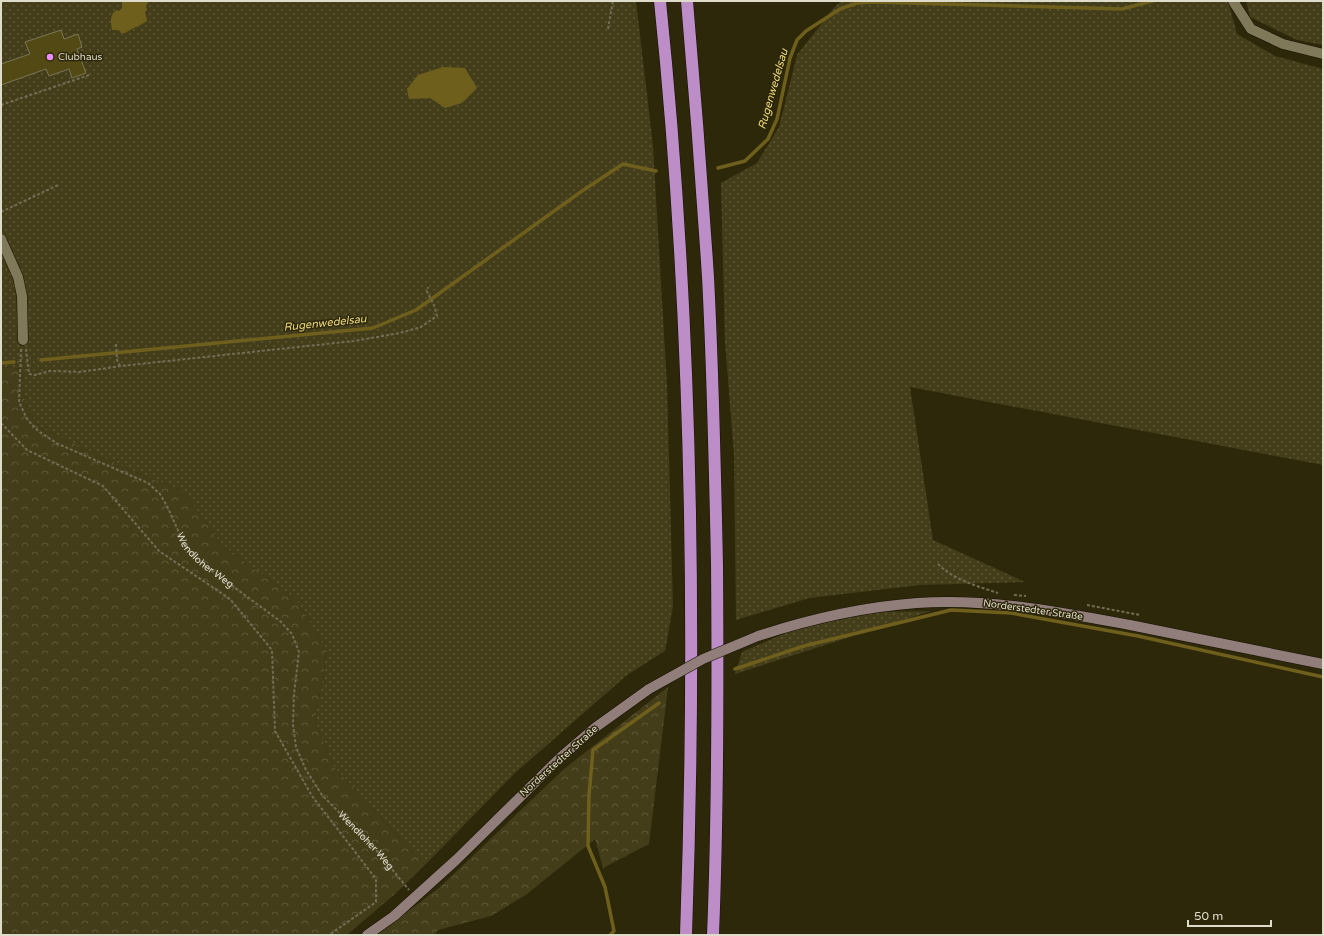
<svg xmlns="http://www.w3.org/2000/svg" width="1324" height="936" viewBox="0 0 1324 936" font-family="'Varela Round',sans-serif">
	<defs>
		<pattern id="green-dots" width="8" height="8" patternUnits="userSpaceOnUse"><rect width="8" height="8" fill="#443d19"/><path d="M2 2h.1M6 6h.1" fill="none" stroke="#5f5839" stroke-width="1.8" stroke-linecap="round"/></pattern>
		<pattern id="forest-crowns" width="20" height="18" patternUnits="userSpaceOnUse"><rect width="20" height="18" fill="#443d19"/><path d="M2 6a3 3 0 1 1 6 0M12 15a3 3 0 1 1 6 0" fill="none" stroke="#5f5839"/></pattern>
	</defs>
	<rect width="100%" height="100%" fill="#2e280a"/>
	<g fill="url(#green-dots)">
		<polygon points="1,1 636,1 653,146 667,385 673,606 665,651 627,675 515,773 425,865 334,767 315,721 327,651 296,599 222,545 183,491 128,469 39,427 27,407 22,389 23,369 1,367"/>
		<polygon points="843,1 1228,1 1237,34 1275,56 1323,69 1323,465 910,387 933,540 1025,582 920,585 809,598 736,620 734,455 725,342 721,183 757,163 779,127 797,55 837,4"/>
		<polygon points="1246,1 1323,1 1323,45 1297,40 1250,17"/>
		<polygon points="931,611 735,674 742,652 797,628 878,612"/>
	</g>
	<g fill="url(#forest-crowns)">
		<polygon points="1,367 23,369 22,389 27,407 39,427 128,469 183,491 222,545 296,599 327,651 315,721 334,767 425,865 397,892 348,934 346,935 1,935"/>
		<polygon points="668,687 649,844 603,868 595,839 527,894 491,916 438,930 435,935 377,935 440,887 564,769"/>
	</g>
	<g fill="#6e601c">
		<path d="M122 1H149L146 6 147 10 145 12 147 21C140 26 132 28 125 33H121L119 30H112C111 22 109 14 117 10L119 11 122 8Z"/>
		<polygon points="443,67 465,68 477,88 462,103 445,108 430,98 409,99 407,89 418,75"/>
	</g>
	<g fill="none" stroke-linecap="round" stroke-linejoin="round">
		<g stroke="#6e601c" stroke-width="3.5">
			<polyline points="718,168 745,161 768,139 777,119 790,58 797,40 806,31 840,9 857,3 873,2 1122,9 1152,1"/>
			<polyline points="41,360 373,328 416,310 582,191 623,164 656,171"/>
			<polyline points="1,363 14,362"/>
			<polyline points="735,669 804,646 951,610 1011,613 1138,636 1323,677"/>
			<polyline points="610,935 614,931 605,887 588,846 589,795 593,750 659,703"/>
		</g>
	</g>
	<polygon fill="#534915" stroke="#7d7657" points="61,30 64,39 78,34 82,47 77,49 86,73 72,78 69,69 49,76 46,69 1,85 1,64 30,54 25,42"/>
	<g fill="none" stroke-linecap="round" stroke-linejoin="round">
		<g stroke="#161000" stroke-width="11">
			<g id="street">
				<polyline points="1233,1 1251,29 1283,44 1323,54"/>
				<polyline points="1,239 18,277 22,296 23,340"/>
			</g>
		</g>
		<g stroke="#161000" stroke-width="11">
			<g id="secondary">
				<path d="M758 636C810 619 862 607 917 603 989 598 1060 612 1130 625 1195 638 1259 651 1323 664"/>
				<polyline points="367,935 394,916 456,860 562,756 596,727 649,689"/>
			</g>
		</g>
		<g stroke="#161000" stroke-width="13">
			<g id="highway">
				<path d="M660 1C692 311 697 624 686 935"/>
				<path d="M687 1C695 93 702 185 708 277 713 373 715 468 717 564 718 688 718 811 713 935"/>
			</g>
		</g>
		<g stroke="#726d54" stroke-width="2" stroke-dasharray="3 2" stroke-linecap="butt">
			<polyline points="608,29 613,1"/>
			<polyline points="1,105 89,75"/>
			<polyline points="1,212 58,185"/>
			<polyline points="116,344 117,360 120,366"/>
			<path id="s1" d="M21 349 19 402 27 419 38 431 58 444 148 483 160 494 168 508 185 546 200 562 280 621 292 634 299 652 294 694 293 725 296 747 306 770 322 795 378 852 409 890"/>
			<polyline points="26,349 29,374 35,375 50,371 80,372 121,366 354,341 400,333 421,327 437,316 434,305 427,292 428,287"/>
			<polyline points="1,423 27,450 103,486 159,551 230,599 272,650 275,731 312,796 376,879 376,902 329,935"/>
			<path d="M938 564C954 580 977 586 998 593"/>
			<polyline points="1014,595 1026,596"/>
			<polyline points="1087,605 1140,615"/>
		</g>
		<use href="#street" stroke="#7f7859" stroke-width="10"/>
		<use href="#secondary" stroke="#917e7a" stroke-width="10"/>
		<use href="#highway" stroke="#bc8dc7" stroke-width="12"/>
		<g stroke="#161000" stroke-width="11" stroke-linecap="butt">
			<polyline id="secondary-bridge" points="649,689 703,659 758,636"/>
		</g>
		<use href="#secondary-bridge" stroke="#917e7a" stroke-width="10"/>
	</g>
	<circle fill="#e98efe" stroke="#2e280a" stroke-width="1.5" cx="50" cy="57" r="4"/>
	<g text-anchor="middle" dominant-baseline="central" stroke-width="3" stroke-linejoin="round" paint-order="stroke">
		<g font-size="10" fill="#dedbca" stroke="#2e280a" text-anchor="start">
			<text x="58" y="57">Clubhaus</text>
		</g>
		<g font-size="10" fill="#dedbca" stroke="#2e280a">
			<text stroke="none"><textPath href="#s1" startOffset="308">Wendloher Weg</textPath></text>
			<text transform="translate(1033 610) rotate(8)">Norderstedter Straße</text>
			<text transform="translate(559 761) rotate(-42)">Norderstedter Straße</text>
			<text stroke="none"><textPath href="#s1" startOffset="656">Wendloher Weg</textPath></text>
		</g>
		<g font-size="11" font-style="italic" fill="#ecd879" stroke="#2e280a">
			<text transform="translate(773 89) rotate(-74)">Rugenwedelsau</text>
			<text transform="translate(325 323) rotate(-6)">Rugenwedelsau</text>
		</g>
	</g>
	<rect width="1324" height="936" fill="none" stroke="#dedbca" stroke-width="4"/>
	<path d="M1188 920v6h83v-6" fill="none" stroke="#dedbca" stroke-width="2"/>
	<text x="1194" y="920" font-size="12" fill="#dedbca" stroke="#2e280a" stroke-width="3" paint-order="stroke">50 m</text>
</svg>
